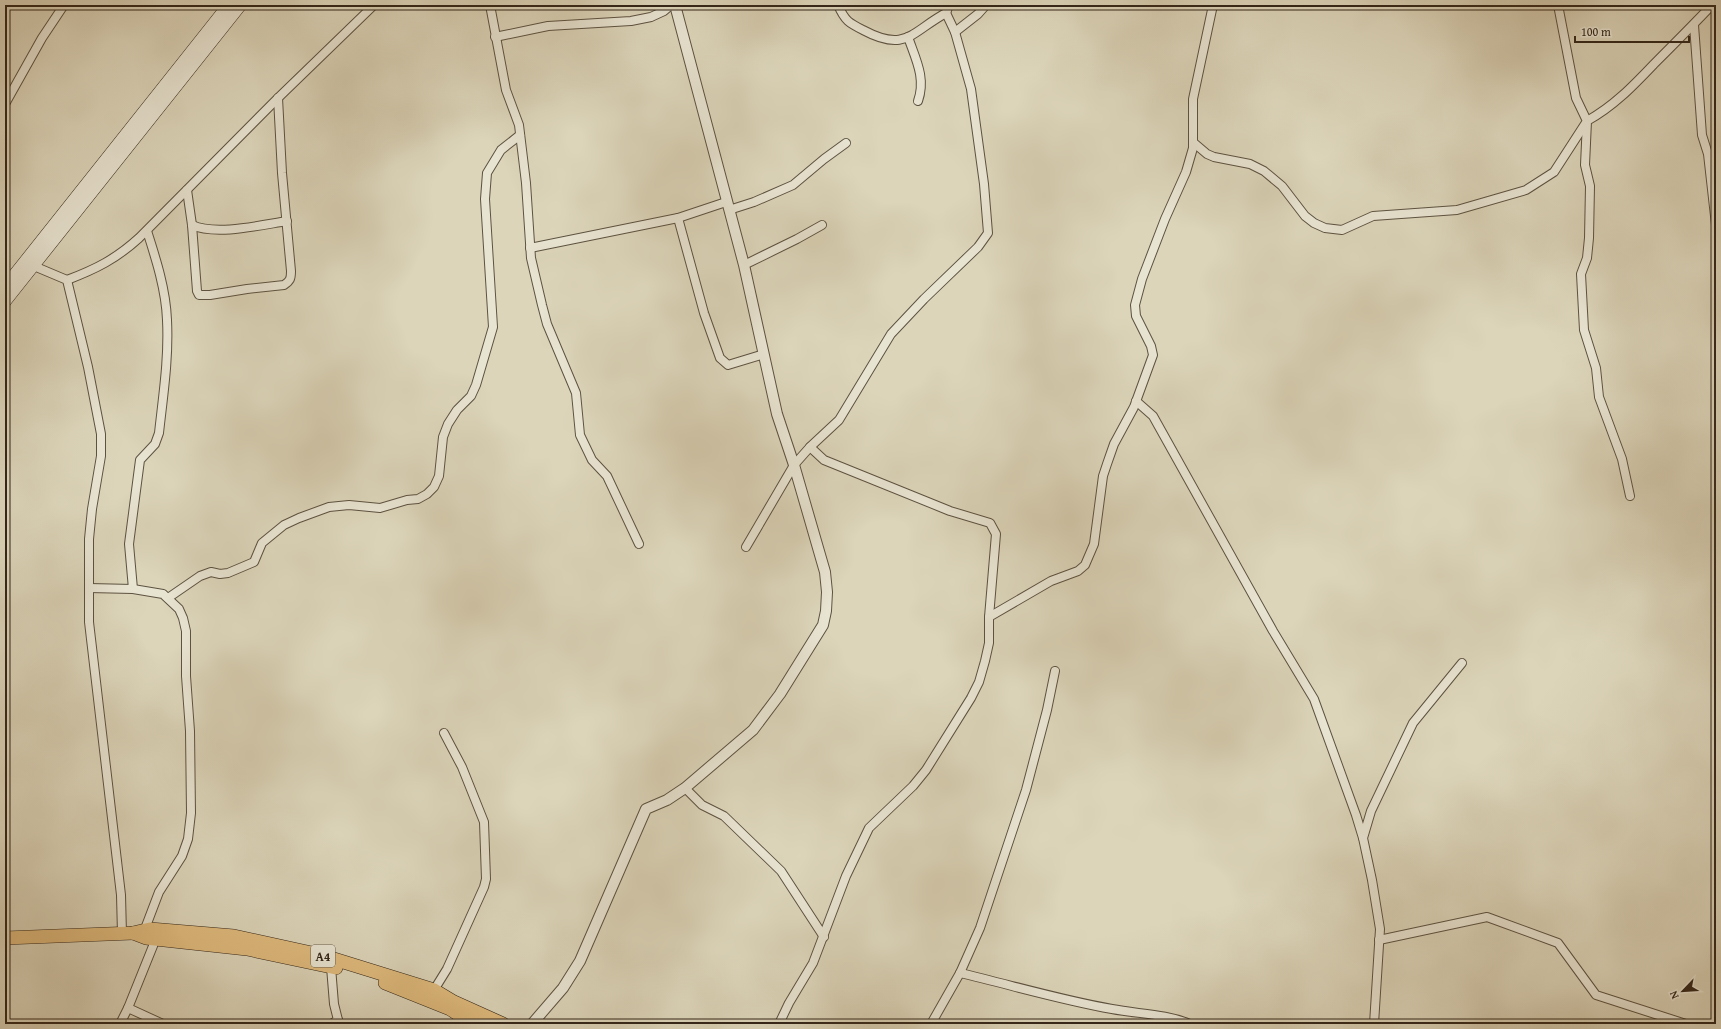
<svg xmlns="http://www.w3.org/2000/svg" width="1721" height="1029" viewBox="0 0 1721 1029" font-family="'Gentium Book Plus',serif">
	<rect width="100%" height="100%" fill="#dcd5ba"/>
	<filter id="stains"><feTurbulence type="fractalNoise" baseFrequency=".005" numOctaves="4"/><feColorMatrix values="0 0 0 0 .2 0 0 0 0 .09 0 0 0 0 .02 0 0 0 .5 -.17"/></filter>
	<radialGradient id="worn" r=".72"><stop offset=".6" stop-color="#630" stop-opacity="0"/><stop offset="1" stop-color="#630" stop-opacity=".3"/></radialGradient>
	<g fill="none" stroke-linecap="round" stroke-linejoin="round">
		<g stroke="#5d5241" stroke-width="10">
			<g id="minor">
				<polyline points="490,5 506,90 519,125 526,183 531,258 542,305 547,324 576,393 580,435 592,460 607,476 639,544"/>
				<path d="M838 5C845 21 849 23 863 30 906 53 911 32 946 13L949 5"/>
				<polyline points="1694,25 1702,135 1708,154 1716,225"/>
				<polyline points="955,32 978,14 986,5"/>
				<polyline points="495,37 548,26 631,21 651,17 664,11 671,5"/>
				<path d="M908 37C916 60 926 78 918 101"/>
				<polyline points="5,104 42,38 64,5"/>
				<polyline points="1194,143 1207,154 1214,157 1250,164 1264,171 1282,186 1305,216 1314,223 1325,228 1342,230 1373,216 1457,210 1526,190 1554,172 1587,121 1576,98 1558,5"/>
				<path d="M187 190 192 225 197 291 199 295H210L247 289 284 285C290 281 291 279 291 271L282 173 278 98"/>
				<polyline points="729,210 754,202 793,185 824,159 846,143"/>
				<polyline points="678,218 704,313 720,358 728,365 764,354"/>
				<path d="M192 225C216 236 261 225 287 221"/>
				<polyline points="530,248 678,218 726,202"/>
				<polyline points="29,264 67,280 88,367 101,434 101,456 92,509 89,539 89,622 121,895 122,934"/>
				<polyline points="744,265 797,239 822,225"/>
				<path d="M67 280C96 269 116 259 139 238L278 98 374 5"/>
				<polyline points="1136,401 1153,416 1273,631 1314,699 1356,815 1363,838"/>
				<polyline points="810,447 824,460 950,511 990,523 996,534 989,617"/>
				<path d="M1630 496 1622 459 1599 397 1596 368 1584 330 1581 274 1587 258 1589 238 1590 186 1585 165 1587 121C1614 106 1633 86 1654 64 1674 44 1693 25 1712 5"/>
				<polyline points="746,547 794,465 810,447 839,420 891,334 924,299 978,247 988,233 984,184 971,89 955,32 946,13"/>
				<path d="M89 588 133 589 129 544 140 460 155 444 159 433C163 396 169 358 167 320 166 290 156 259 147 231"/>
				<polyline points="133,589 163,594 179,609 183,618 186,631 186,676 190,731 191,813 188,839 182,856 159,892 143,934"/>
				<polyline points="168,598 200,576 211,572 220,574 228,573 254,562 262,543 284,525 299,518 329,507 349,505 380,508 407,500 418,499 427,494 434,487 439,476 443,437 448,424 457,410 471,396 476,385 493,327 485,199 487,173 501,150 520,135"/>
				<polyline points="685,788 702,805 724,816 781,871 824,937"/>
				<polyline points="157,936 128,1008 163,1024"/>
				<polyline points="1379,940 1487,917 1558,943 1596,995 1686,1024"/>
				<polyline points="331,967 334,1004 339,1024"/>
				<path d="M960 973C1011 985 1061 1000 1112 1009 1138 1014 1166 1014 1190 1024"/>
				<polyline points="434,990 447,969 484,887 486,879 484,822 462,767 444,733"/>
				<polyline points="120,1024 128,1008"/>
				<polyline points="331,1024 338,1020"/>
				<polyline points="779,1024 789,1003 813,963 846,876 869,828 913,786 926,770 971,698 979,682 985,661 989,643 989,617 1051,581 1078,571 1085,565 1094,544 1103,476 1107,464 1114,444 1134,407 1153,355 1151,346 1136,316 1135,305 1142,279 1165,219 1186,172 1193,148 1193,99 1213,5"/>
				<polyline points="931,1024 960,973 980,928 1026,790 1047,710 1055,671"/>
				<polyline points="1374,1024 1380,929 1372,880 1363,838 1371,811 1413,723 1462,663"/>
			</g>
		</g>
		<g stroke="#5d5241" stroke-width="12">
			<polyline id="tertiary" points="532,1024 563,988 580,961 646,809 667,800 685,788 753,730 780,694 823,625 826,611 827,592 825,572 794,465 777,414 744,265 675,5"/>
		</g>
		<g stroke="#332619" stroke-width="12">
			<g id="secondary">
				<polyline points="5,286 228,5"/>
				<polyline points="5,302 241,5"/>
			</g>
		</g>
		<g stroke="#332619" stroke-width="14">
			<g id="trunk">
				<polyline points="133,933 146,938 247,949 336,968"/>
				<polyline points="5,938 133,933 150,929 234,936 321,955 434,990 454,1002 503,1024"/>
				<polyline points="385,983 450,1009 473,1024"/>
			</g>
		</g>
		<use href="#minor" stroke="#e8e4d2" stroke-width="8"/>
		<use href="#tertiary" stroke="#e8e4d2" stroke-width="10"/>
		<use href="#secondary" stroke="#e8e4d2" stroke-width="11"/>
		<use href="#trunk" stroke="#deba7d" stroke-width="13"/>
	</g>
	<g text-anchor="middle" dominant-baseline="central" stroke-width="4" stroke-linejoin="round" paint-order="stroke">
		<rect fill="#e8e4d2" stroke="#695f50" stroke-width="1" x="311" y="945" width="24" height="22" rx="3"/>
		<g font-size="13" font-weight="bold" fill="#332619">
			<text x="323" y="956">A4</text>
		</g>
	</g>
	<rect width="1721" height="1029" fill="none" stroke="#dcd5ba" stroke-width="20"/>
	<rect x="6" y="6" width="1709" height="1017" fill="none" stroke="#332619" stroke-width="2"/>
	<rect x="10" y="10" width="1701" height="1009" fill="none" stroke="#332619"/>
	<g transform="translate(1683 991) rotate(245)" stroke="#e8e4d2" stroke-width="3" paint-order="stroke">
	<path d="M0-3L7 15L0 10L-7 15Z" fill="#332619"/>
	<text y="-6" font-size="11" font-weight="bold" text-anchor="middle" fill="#332619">N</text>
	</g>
	<path d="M1575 36v6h114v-6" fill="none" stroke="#332619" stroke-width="2"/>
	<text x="1581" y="36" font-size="12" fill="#332619" stroke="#e8e4d2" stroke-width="3" paint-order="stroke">100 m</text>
	<rect width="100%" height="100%" filter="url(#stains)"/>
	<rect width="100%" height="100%" fill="url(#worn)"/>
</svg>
